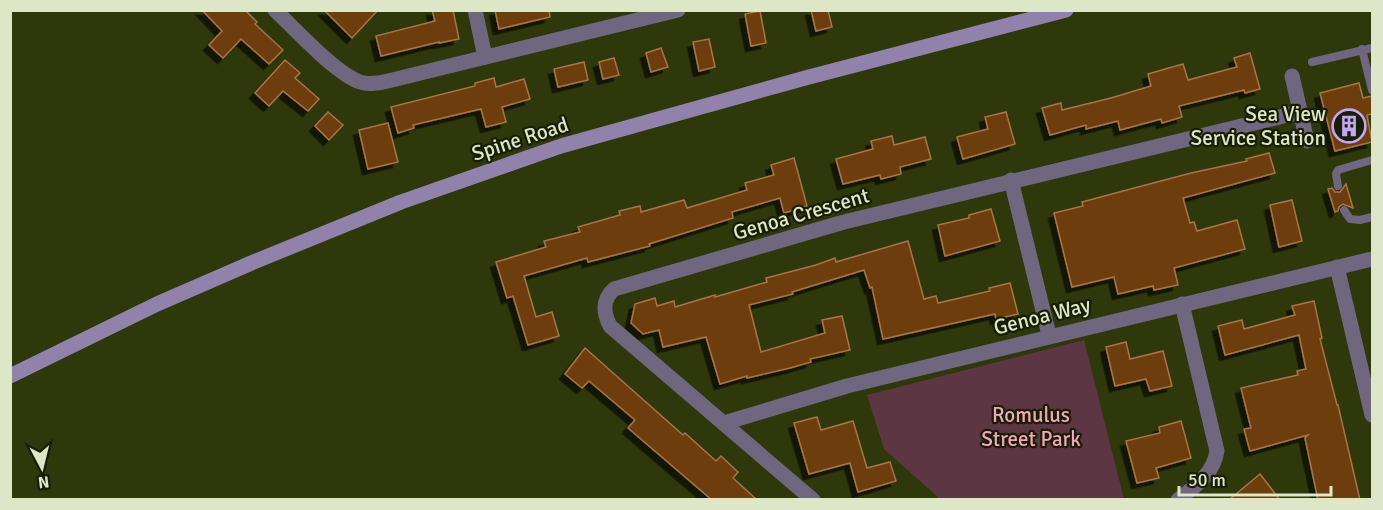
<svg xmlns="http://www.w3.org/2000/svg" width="1383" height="510" viewBox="0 0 1383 510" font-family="Signika,sans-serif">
	<defs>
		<filter id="shadow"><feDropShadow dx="-5.5" dy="5.5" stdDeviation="0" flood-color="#0009"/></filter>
	</defs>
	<rect width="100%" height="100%" fill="#2f380a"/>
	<polygon fill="#5c3642" points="1084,340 1124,499 940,499 884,449 867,395"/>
	<g fill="#6e3d0a" stroke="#a6744b" stroke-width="1.5" filter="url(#shadow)">
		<polygon points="202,10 245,10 257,22 255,24 283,50 269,64 241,39 223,58 209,45 222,31"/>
		<polygon points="324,10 378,10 352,38"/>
		<polygon points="432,10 453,10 459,39 439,43 439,42 381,56 376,36 435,21"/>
		<polygon points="495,10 549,10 550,17 499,29"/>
		<polygon points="811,10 828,10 832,27 816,31"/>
		<polygon points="760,11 766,43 751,46 745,14"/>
		<polygon points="709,39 715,67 699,71 693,42"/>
		<polygon points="661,48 668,67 651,72 646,53"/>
		<polygon points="1250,53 1260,89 1245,93 1244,90 1179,106 1182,117 1162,123 1161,119 1120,130 1118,121 1086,129 1086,125 1050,135 1042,108 1061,103 1062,110 1111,98 1151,86 1148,74 1183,64 1188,80 1237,67 1234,58"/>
		<polygon points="614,58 619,75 603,79 599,62"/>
		<polygon points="285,60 300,73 295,78 319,99 308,111 283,91 269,106 255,93"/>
		<polygon points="584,62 588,80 558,87 554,69"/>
		<polygon points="494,78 496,87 524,79 530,99 502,107 506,122 486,127 481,109 413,125 414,128 398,133 391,107 475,86 475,83"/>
		<polygon points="1359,83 1363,98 1372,96 1372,114 1367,115 1372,142 1335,151 1320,93"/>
		<polygon points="328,112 343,125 329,140 315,126"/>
		<polygon points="1006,112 1015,144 963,159 957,137 988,129 985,117"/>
		<polygon points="388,123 398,162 368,169 359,130"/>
		<polygon points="892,136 894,145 925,137 931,159 900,167 901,174 881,179 880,175 843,184 836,159 873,149 871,141"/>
		<polygon points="1269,153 1275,173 1183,198 1190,223 1194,222 1197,231 1237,220 1245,249 1174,268 1178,285 1154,290 1153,286 1118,294 1114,277 1072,287 1054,213 1083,206 1082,202 1123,191 1191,173 1247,161 1246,159"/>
		<polygon points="794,158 807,206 784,213 780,198 732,212 733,218 649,244 650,246 588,262 587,258 524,276 536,317 552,312 559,336 528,345 513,296 507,298 496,262 546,247 544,241 580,232 578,227 620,215 619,211 640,206 641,212 684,200 687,208 747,190 745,183 774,175 771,165"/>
		<polygon points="1346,184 1353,208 1343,204 1339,207 1338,211 1335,212 1328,189 1332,188 1335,192 1340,192"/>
		<polygon points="1292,200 1302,241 1279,247 1270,205"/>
		<polygon points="991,209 1000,241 945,256 938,225 969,218 969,215"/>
		<polygon points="908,241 924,299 936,296 938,303 990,291 989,288 1010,283 1018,314 996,319 995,314 883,339 872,287 870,288 864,270 792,292 793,294 749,305 761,352 825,333 822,320 842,316 850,350 810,359 811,362 790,368 747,378 747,376 720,384 706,337 663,347 659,330 643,334 631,323 635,304 655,298 657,306 674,301 675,307 715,295 715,297 767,282 766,278 816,265 835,258 836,262"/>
		<polygon points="1314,301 1322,338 1320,339 1337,405 1338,405 1360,500 1318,500 1305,438 1308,435 1250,451 1244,429 1251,428 1241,388 1298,375 1297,371 1306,369 1299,335 1225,355 1218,326 1242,320 1244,329 1295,315 1292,306"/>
		<polygon points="1126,342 1130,359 1163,351 1172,386 1150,391 1146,379 1115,386 1106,347"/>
		<polygon points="585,348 683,435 685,433 716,461 721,456 738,472 733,478 757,500 712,500 628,428 635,420 589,381 582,388 565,374"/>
		<polygon points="817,417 821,430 853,421 867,468 890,462 896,481 858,492 850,463 809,474 794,423"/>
		<polygon points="1181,421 1191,458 1156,468 1159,478 1137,483 1126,441 1160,433 1159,427"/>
		<polygon points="1260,474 1280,500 1229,500"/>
	</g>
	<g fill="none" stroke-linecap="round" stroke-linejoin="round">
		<g stroke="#6f6680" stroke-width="8">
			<polyline points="1362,49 1372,90"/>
			<polyline points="1312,62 1372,48"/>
			<polyline points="1338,186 1336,174 1338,170 1372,160"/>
			<polyline points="1344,210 1350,219 1360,220 1372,217"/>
		</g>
		<g stroke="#6f6680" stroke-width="15">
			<path d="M275 10C295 29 336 74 360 82 369 85 379 83 388 81L678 10"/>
			<polyline points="475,10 485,57"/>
			<polyline points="1292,76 1307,141"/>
			<polyline points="1011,180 1049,335"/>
			<polyline points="1337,267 1372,415"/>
			<polyline points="724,423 847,386 1372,259"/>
			<path d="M813 500 610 326C603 312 602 300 614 289L844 222 1300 112"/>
			<path d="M1178 500C1195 486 1213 475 1217 451L1182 304"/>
		</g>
		<polyline stroke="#9082ab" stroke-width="15" points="10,376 157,304 256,261 401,202 561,146 809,77 1066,10"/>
	</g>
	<defs>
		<g id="building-ring" transform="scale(1.725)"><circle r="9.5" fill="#181d05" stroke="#c2a8f2" stroke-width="1.5"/><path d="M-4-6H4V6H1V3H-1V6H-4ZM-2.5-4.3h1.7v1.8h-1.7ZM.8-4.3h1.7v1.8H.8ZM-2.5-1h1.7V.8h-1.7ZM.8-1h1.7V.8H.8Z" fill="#c2a8f2"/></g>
	</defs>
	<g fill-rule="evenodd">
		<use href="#building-ring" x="1349" y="126"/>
	</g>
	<g text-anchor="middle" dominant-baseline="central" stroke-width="4.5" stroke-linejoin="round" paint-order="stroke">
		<g font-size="21" fill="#dde6c7" stroke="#181d05" text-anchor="end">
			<text x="1326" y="114">Sea View<tspan x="1326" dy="24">Service Station</tspan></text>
		</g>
		<g font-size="21" fill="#dde6c7" stroke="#181d05">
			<text transform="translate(520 139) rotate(-18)">Spine Road</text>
			<text transform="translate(801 214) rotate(-16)">Genoa Crescent</text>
			<text transform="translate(1042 316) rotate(-14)">Genoa Way</text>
		</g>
		<g font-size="21" fill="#f4a6bd" stroke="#181d05">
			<text x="1031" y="415">Romulus<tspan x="1031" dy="24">Street Park</tspan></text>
		</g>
	</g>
	<rect width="1383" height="510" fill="none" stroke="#dde6c7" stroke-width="24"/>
	<g transform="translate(42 468) rotate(173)" stroke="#181d05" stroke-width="4.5" paint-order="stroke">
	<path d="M0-4.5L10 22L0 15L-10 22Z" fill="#dde6c7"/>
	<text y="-9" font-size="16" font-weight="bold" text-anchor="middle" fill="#dde6c7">N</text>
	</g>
	<path d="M1179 486v9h152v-9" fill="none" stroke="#dde6c7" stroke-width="3"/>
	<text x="1188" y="486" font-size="18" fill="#dde6c7" stroke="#181d05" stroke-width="4.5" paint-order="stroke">50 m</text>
</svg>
